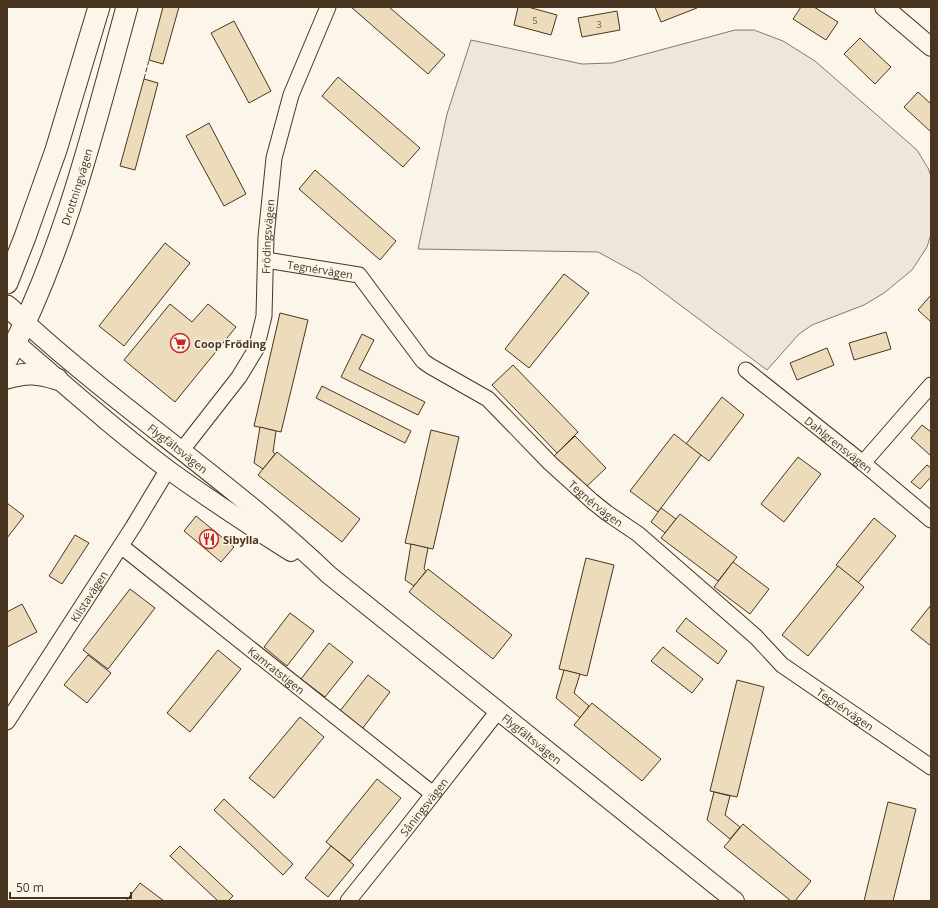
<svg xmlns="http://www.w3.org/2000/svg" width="938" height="908" viewBox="0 0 938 908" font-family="'Open Sans',sans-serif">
	<rect width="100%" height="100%" fill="#fbf6e9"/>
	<polygon fill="#ede6d9" stroke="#887966" points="735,30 754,30 783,41 815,61 917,150 928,168 931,176 931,234 927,247 912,270 884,293 864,305 812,325 799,334 767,370 640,275 598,252 418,249 447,114 471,40 582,64 612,63"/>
	<g fill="#ecdcbc" stroke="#4a3520">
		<polygon points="163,7 179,7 163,64 149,60"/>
		<polygon points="351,7 389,7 445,55 428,74"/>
		<polygon points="518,7 528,7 557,15 551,35 514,25"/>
		<polygon points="655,7 696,7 697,8 661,22"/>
		<polygon points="801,7 814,7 838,22 826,40 793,19"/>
		<polygon points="617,11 620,30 582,37 578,18"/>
		<polygon points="234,21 271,91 249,103 211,33"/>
		<polygon points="860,38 891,67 875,84 844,54"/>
		<polygon points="338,77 420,148 403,167 322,96"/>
		<polygon points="144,79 158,83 135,170 120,166"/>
		<polygon points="918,92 931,104 931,132 904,107"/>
		<polygon points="209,123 246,194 224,206 186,136"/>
		<polygon points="315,170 396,241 380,260 299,189"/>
		<polygon points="165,243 190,263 124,346 99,326"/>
		<polygon points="564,274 589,293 529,368 505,349"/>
		<polygon points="931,295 931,322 918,310"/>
		<polygon points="170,304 192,322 208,304 236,327 175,402 124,360"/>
		<polygon points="280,313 308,320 281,432 254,426"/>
		<polygon points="886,332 891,349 854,360 849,343"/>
		<polygon points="362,334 374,340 359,369 425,402 418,415 341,377"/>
		<polygon points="827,348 834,365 797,380 790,363"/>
		<polygon points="513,365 578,432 557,453 492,385"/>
		<polygon points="322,386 411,431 405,443 316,398"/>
		<polygon points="722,397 744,415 709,461 686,444"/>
		<polygon points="922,425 931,432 931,456 911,438"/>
		<polygon points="260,427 276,431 273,452 275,454 263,469 254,463"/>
		<polygon points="431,430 459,437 433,549 405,543"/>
		<polygon points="674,434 701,455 658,512 630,491"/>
		<polygon points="575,436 606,468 584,489 553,457"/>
		<polygon points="277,452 360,519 342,542 258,475"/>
		<polygon points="798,457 821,474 784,522 761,504"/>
		<polygon points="927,465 931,468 931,477 920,489 911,482"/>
		<polygon points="7,503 24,516 7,538"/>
		<polygon points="661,508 676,519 665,533 651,522"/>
		<polygon points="680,514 737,557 718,581 661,538"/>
		<polygon points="196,516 234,547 221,562 184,531"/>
		<polygon points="874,518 896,536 858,583 836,565"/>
		<polygon points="75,535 89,543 62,584 49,576"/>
		<polygon points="411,544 428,548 424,569 426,571 414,586 405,580"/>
		<polygon points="586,558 614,565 587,676 559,669"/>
		<polygon points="733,562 769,589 750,614 714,587"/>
		<polygon points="838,566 864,587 808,656 782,635"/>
		<polygon points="428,569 512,635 493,659 409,592"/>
		<polygon points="130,589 155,608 108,669 83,650"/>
		<polygon points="22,604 37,632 7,647 7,612"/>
		<polygon points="931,605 931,646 911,630"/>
		<polygon points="290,613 314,631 287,666 264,647"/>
		<polygon points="686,618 727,651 718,664 676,631"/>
		<polygon points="329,643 353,662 325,697 301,679"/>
		<polygon points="663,647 703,679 692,693 651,661"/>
		<polygon points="218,650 241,669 190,732 167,713"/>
		<polygon points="88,655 111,673 87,703 64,685"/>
		<polygon points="564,670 580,674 574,693 589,706 580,718 556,698"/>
		<polygon points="368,675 390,692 362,729 340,711"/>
		<polygon points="737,680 764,687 737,797 710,791"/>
		<polygon points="592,703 661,759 642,781 574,725"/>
		<polygon points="300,717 324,737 274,798 249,778"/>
		<polygon points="377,779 401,798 350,861 326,842"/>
		<polygon points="714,792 730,796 725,815 740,827 730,839 707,820"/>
		<polygon points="224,799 293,864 283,875 214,810"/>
		<polygon points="888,802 916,809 893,901 864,901"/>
		<polygon points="743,824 811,881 795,901 791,901 724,847"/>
		<polygon points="180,846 233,896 228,901 218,901 170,856"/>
		<polygon points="331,846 354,865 328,897 305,878"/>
		<polygon points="140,883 164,901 126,901"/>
	</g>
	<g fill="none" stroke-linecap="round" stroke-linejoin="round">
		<g stroke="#4a3520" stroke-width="17">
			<g id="minor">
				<path id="s1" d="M266 260 359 275 423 361 430 366 488 399 550 463 592 501 607 513 638 534 756 637 782 665 931 767"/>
				<path id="s2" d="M746 370 863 463 931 520"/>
				<path id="s3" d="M182 450 239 377 256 349 264 316 266 237 274 158 291 95 328 7"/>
				<polyline points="863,463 931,385"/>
				<path id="s4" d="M121 546 433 794"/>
				<path id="s5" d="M7 722 133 527 168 469"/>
				<path id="s6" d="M348 901 405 830 498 711"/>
			</g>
		</g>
		<g stroke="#4a3520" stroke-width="20">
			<g id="tertiary">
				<polyline points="884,7 931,47"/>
				<path id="s7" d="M26 323C123 411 234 484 329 575L735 901"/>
				<path d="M16 343C66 386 116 431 170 471 209 499 250 526 291 552"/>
			</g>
		</g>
		<g stroke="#4a3520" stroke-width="23">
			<g id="secondary">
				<polyline points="7,283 25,237 56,150 99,7"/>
				<polyline points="7,306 26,323"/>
				<path id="s8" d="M7 359C65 249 94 127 127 7"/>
				<path d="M7 378C27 372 38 373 57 379"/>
			</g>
		</g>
		<use href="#minor" stroke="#fbf6e9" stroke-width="15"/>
		<use href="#tertiary" stroke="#fbf6e9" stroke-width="18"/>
		<use href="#secondary" stroke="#fbf6e9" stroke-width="21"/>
		<polyline stroke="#4a3520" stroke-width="1" stroke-dasharray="5 2" stroke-linecap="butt" points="144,79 149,60"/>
	</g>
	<defs>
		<g id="supermarket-ring" transform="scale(1)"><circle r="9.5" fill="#fbf6e9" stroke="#c62828" stroke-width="1.5"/><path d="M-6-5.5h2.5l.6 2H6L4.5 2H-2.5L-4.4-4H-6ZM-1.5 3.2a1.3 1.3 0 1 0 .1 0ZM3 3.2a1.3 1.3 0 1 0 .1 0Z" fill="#c62828"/></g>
		<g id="restaurant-ring" transform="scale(1)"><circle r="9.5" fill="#fbf6e9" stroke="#c62828" stroke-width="1.5"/><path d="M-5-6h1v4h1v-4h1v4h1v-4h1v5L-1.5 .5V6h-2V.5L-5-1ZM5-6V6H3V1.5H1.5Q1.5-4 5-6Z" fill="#c62828"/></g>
	</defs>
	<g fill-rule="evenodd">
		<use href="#supermarket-ring" x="180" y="343"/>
		<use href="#restaurant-ring" x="209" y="539"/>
	</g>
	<g text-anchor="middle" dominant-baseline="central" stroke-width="3" stroke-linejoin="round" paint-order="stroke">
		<g font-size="9" fill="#725f47">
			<text x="535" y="20">5</text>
			<text x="599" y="24">3</text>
		</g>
		<g font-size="11" fill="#4a3520" stroke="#fbf6e9">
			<text stroke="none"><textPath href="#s8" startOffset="186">Drottningvägen</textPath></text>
			<text stroke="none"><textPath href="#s3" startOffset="239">Frödingsvägen</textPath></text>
			<text stroke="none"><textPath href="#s1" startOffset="55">Tegnérvägen</textPath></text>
			<text stroke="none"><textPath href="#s2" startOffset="119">Dahlgrensvägen</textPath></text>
			<text stroke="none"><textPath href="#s7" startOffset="197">Flygfältsvägen</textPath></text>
			<text stroke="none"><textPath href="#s1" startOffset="427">Tegnérvägen</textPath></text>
			<text stroke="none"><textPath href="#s5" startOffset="150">Kilstavägen</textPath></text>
			<text stroke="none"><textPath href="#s4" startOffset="199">Kamratstigen</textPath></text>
			<text stroke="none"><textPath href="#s1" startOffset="751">Tegnérvägen</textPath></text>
			<text stroke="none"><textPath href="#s7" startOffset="655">Flygfältsvägen</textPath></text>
			<text stroke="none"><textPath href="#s6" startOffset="121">Såningsvägen</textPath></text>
		</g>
		<g font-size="11" font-weight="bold" fill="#4a3520" stroke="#fbf6e9" text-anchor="start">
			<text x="194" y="343">Coop Fröding</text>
			<text x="223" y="539">Sibylla</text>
		</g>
	</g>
	<rect width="938" height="908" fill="none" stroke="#4a3520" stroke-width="16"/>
	<path d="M10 892v6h121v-6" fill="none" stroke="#4a3520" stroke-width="2"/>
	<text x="16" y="892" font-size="12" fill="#4a3520" stroke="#fbf6e9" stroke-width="3" paint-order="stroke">50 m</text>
</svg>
